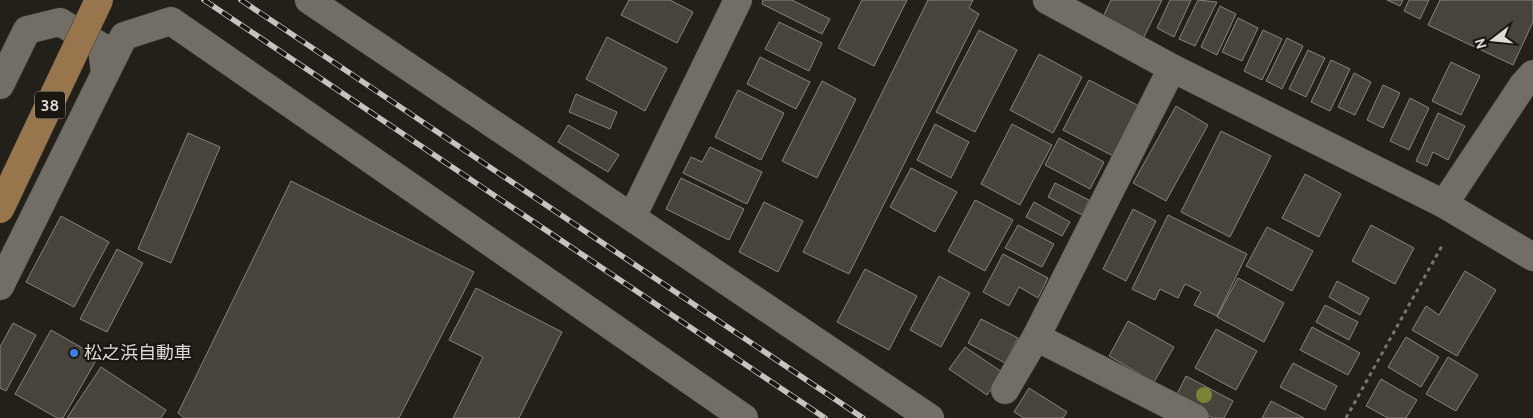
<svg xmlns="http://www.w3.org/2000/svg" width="1533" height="418" viewBox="0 0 1533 418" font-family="Cabin,'Noto Sans JP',sans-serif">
	<rect width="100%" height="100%" fill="#232019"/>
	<g fill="#48443c" stroke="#88837b">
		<polygon points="629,0 670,0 693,12 677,43 621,15"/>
		<polygon points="763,0 792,0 830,19 822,34 762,4"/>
		<polygon points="862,0 907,0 874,66 838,48"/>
		<polygon points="928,0 973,0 969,8 979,14 849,274 803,252"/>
		<polygon points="1111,0 1162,0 1142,41 1101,21"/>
		<polygon points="1170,0 1191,0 1174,37 1157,28"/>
		<polygon points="1198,0 1217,2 1195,46 1179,39"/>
		<polygon points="1387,0 1403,0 1400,6"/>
		<polygon points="1409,0 1429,0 1420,19 1404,11"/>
		<polygon points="1440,0 1533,0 1533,22 1513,65 1428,25"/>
		<polygon points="1220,6 1236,14 1217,55 1201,47"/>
		<polygon points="1238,18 1258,28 1242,61 1222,52"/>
		<polygon points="779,22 822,43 809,71 765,49"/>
		<polygon points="979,30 1017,50 975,132 936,112"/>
		<polygon points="1263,30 1282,39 1262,80 1244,71"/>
		<polygon points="607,37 667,68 645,111 586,79"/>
		<polygon points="1287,38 1303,46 1282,89 1266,81"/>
		<polygon points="1308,50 1325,58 1306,97 1289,89"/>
		<polygon points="1039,54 1082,77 1053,133 1010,110"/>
		<polygon points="760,57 810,82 796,109 747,84"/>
		<polygon points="1331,60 1350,69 1330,111 1311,102"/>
		<polygon points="1451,62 1480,76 1461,115 1432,101"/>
		<polygon points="1354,73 1371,82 1355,115 1338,107"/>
		<polygon points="1089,80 1139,106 1113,156 1063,130"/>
		<polygon points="822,81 856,99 817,178 782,161"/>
		<polygon points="1383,85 1400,93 1383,128 1367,120"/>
		<polygon points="738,90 784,113 761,160 715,137"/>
		<polygon points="576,94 617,112 610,129 569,112"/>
		<polygon points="1410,98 1429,108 1409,150 1390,141"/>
		<polygon points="1176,106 1208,125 1166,201 1133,183"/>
		<polygon points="1438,113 1465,126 1448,160 1433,152 1427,166 1416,161"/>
		<polygon points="935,124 969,142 951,178 917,160"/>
		<polygon points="1012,124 1052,145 1020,205 981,184"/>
		<polygon points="568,125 619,155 608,172 558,142"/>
		<polygon points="1221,131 1271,156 1230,237 1181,212"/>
		<polygon points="188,133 220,147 171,263 138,249"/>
		<polygon points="1059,138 1104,162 1090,189 1045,165"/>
		<polygon points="710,147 762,172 747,204 683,173 691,157 702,162"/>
		<polygon points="911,168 957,192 935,232 890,207"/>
		<polygon points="1305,174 1341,194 1319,237 1282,218"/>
		<polygon points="681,178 744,209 729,240 666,209"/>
		<polygon points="291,181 474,272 399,418 184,418 178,413"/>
		<polygon points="1055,183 1089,200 1082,215 1048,197"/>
		<polygon points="975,200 1013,220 985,271 948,251"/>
		<polygon points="764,202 803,221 778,272 739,252"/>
		<polygon points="1034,202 1070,222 1062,236 1026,217"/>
		<polygon points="1133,209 1156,221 1126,281 1103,269"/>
		<polygon points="1168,215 1247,254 1217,316 1194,305 1201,292 1185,284 1178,298 1160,289 1155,300 1132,289"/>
		<polygon points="61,216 109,242 74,307 26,282"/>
		<polygon points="1018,225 1054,244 1042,267 1005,248"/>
		<polygon points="1371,225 1414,248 1395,284 1352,261"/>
		<polygon points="1267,227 1313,251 1292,291 1246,266"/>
		<polygon points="117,249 143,263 107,332 80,319"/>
		<polygon points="1003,254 1048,278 1038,298 1019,287 1009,306 983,292"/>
		<polygon points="865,269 917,296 889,350 837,322"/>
		<polygon points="1465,271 1496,290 1457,356 1412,330 1426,306 1439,315"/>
		<polygon points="939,276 970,293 941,347 910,330"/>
		<polygon points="1238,278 1284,303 1264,342 1217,317"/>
		<polygon points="1337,281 1369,298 1360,315 1329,297"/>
		<polygon points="476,288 562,332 519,418 453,418 483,357 449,340"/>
		<polygon points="1325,305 1358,322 1349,340 1316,322"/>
		<polygon points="981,319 1018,338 1005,363 968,343"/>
		<polygon points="1128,321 1174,347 1154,382 1109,356"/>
		<polygon points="13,323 36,335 6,391 0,388 0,347"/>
		<polygon points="1312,327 1360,353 1348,375 1300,350"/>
		<polygon points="1216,329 1257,351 1236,390 1195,368"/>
		<polygon points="51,330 98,357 63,418 57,418 15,394"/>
		<polygon points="1406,337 1439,357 1421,387 1388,367"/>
		<polygon points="965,347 1002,372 987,395 949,369"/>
		<polygon points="1448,357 1478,375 1456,411 1426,394"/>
		<polygon points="1293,363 1337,386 1325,410 1280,387"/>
		<polygon points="101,367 166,410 161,418 67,418"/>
		<polygon points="1186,376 1233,401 1224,418 1213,418 1175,398"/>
		<polygon points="1381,379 1417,400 1406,418 1388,418 1366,406"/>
		<polygon points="1029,388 1067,412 1063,418 1024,418 1014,412"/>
		<polygon points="1271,401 1304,418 1262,418"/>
	</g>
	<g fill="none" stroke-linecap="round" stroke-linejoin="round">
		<g stroke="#3f3c38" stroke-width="29">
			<g id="minor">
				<polyline points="309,0 930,418"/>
				<polyline points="1047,0 1172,68 1444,204 1533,257"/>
				<polyline points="105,74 124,36 171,21 744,418"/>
				<polyline points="0,85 27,30 60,22 102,47 105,74 0,286"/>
				<polyline points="1444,204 1523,85 1533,74"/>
				<polyline points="632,217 738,0"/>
				<polyline points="1036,337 1195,418"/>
				<polyline points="1005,390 1036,337 1172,68"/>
			</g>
		</g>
		<polyline stroke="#78756f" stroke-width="3" stroke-dasharray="4 4" stroke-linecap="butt" points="1346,418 1443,244"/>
		<use href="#minor" stroke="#726d65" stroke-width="28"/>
		<g stroke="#c7c4c0" stroke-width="5.5">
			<g id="rail">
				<polyline points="204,0 825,418"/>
				<polyline points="241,0 863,418"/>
			</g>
		</g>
		<use href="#rail" stroke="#1a1610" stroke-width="4" stroke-dasharray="11" stroke-linecap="butt"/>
		<g stroke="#3f3c38" stroke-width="29" stroke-linecap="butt">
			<polyline id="primary-bridge" points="0,209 99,0"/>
		</g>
		<use href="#primary-bridge" stroke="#98754c" stroke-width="28"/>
	</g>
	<circle fill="#7b8334" cx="1204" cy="395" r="8"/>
	<circle fill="#3f7fe0" stroke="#1a1610" stroke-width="2" cx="74" cy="353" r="5"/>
	<g text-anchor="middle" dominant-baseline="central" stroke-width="4.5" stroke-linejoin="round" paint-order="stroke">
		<rect fill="#1a1610" stroke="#a4a19c" stroke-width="1" x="35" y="91.5" width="30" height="27" rx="4"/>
		<g font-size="16" font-weight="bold" fill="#dfdcd8">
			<text x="50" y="105">38</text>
		</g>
		<g font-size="18" fill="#dfdcd8" stroke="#1a1610" text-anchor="start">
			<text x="84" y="353">松之浜自動車</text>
		</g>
	</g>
	<g transform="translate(1493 40) rotate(254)" stroke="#1a1610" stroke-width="4" paint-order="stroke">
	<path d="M0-4L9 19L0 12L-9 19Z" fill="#dfdcd8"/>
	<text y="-8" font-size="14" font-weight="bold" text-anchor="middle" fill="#dfdcd8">N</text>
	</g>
</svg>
